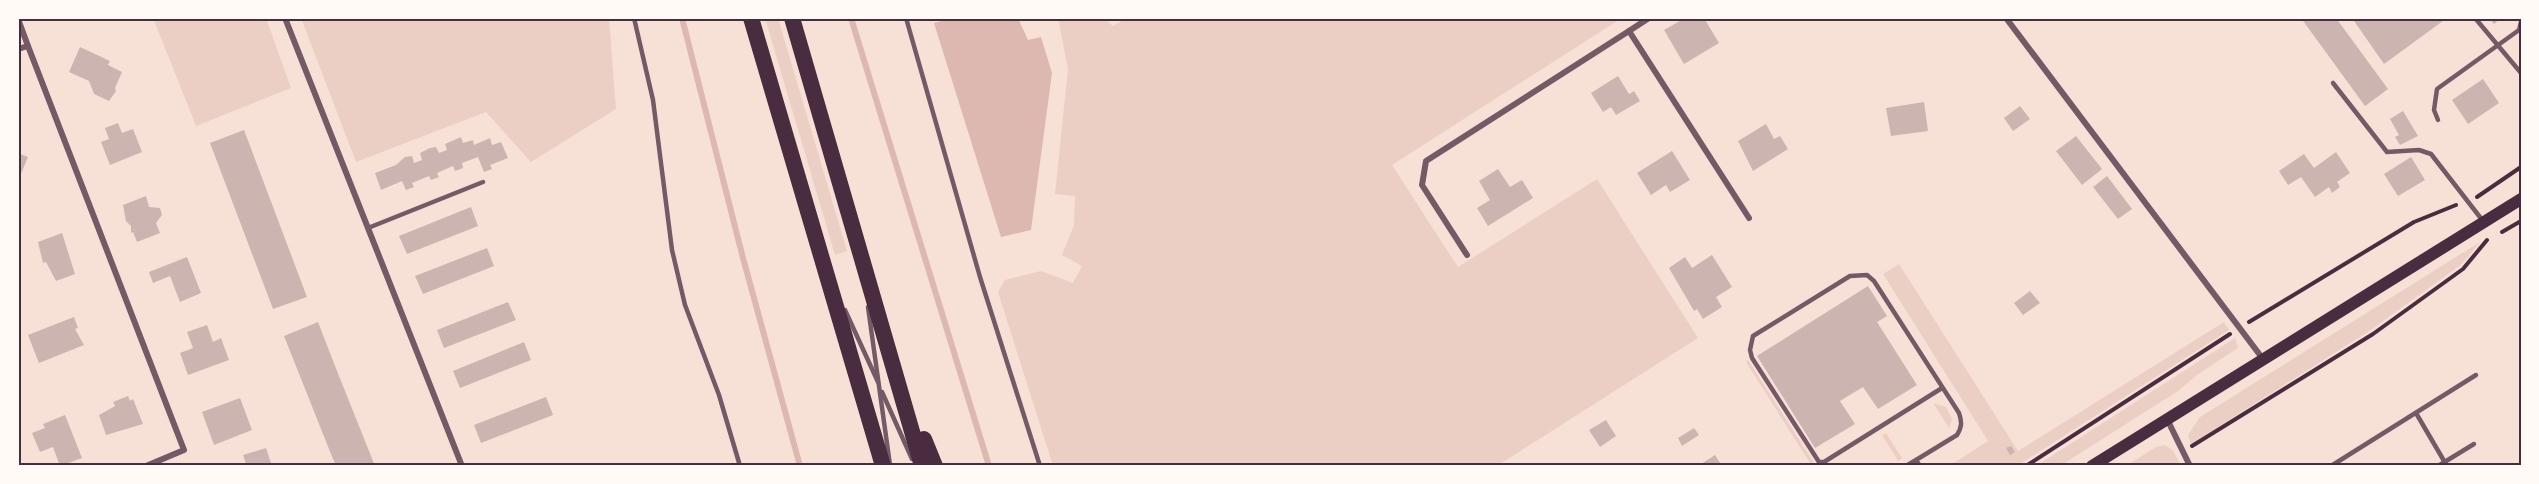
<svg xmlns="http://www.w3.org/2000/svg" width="2539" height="484" viewBox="0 0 2539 484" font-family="'Archivo Narrow',sans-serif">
	<rect width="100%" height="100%" fill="#f7e1d7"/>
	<g fill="#ebcfc5">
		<polygon points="153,18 266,18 291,88 196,126"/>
		<polygon points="301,18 609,18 616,109 531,162 486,112 356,162"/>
		<polygon points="765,18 778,18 847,251 835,255"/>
		<polygon points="1058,18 1104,18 1113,26 1127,18 1622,18 1392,165 1458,267 1597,179 1698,338 1497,466 1053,466 998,292 1005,280 1041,271 1073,283 1082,266 1062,255 1074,225 1075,196 1055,194 1068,69"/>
		<polygon points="2480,242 2462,264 2371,330 2191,444 2188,435 2200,417"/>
		<polygon points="1899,264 2018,451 2224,322 2229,330 2017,466 1949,466 1988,441 1883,274"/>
		<polygon points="2235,338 2238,348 2197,375 2178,391 2060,466 2036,466"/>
		<polygon points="1748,360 1816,466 1812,466 1746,362"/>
		<polygon points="1933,403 1946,407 1952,419 1949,428"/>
		<polygon points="1886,433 1902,458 1898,461 1882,435"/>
		<polygon points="2164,445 2173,450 2181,466 2126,466 2156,447"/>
	</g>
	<polygon fill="#dcb8b0" points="952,18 1018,18 1028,40 1041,37 1052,73 1031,230 1001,237 934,23"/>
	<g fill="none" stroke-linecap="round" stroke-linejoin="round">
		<g stroke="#dcb8b0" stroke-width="6">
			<polyline points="682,18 743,258 800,466"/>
			<polyline points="851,18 989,466"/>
		</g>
	</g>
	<g fill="#ccb4b1">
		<polygon points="1685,18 1704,18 1719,43 1684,64 1664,30"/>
		<polygon points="2301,18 2336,18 2388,89 2365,106"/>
		<polygon points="2352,18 2447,18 2384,64"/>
		<polygon points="2489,18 2501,18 2494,24"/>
		<polygon points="80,47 110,61 108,65 122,72 115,88 116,91 109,101 94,94 89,81 69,72"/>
		<polygon points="1618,76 1629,94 1634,91 1640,101 1616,115 1611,107 1603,112 1591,93"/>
		<polygon points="2483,79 2499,103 2468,124 2452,100"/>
		<polygon points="1924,102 1928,131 1891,136 1886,108"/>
		<polygon points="2020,106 2030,119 2013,131 2004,118"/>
		<polygon points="2403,111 2418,136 2400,145 2395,137 2399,135 2390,119"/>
		<polygon points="118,123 122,133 133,129 142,152 110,165 101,142 109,139 105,128"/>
		<polygon points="1766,124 1774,139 1780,136 1788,149 1753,171 1738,141"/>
		<polygon points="244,130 307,297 273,309 210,143"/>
		<polygon points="2076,136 2102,169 2082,185 2056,151"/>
		<polygon points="461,137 463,143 473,140 474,145 490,138 492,145 501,142 508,158 490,165 492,169 484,172 478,157 462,163 463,168 455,171 453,166 437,173 439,177 431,180 429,176 412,183 414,187 406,190 402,181 381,190 375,173 396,165 405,157 412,156 414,163 422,160 420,153 430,148 436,147 439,153 447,150 445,144"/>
		<polygon points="1672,151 1690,180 1670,192 1666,185 1651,195 1637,173"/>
		<polygon points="2336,152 2350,173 2337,182 2340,187 2332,193 2329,187 2315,197 2301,177 2288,185 2279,171 2304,154 2314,168"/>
		<polygon points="18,153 28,157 18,181"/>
		<polygon points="2411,157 2425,180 2398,196 2384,174"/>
		<polygon points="1498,169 1510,187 1522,180 1533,198 1488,226 1477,208 1490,200 1479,181"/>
		<polygon points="2107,176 2132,209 2118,219 2093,187"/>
		<polygon points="146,196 149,207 160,208 162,215 156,223 160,233 137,242 133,232 131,233 131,226 126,221 123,205"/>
		<polygon points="471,207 478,226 407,254 399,236"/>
		<polygon points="62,233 75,274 56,281 46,262 43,263 38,242"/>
		<polygon points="487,248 494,266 423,294 415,276"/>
		<polygon points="1712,255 1732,287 1716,297 1722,307 1703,319 1697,309 1694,311 1669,268 1685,257 1692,268"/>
		<polygon points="187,257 201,293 180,302 170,276 153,283 149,272"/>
		<polygon points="1868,286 1887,316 1877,322 1917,385 1878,409 1863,387 1840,401 1855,424 1815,448 1757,356"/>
		<polygon points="2030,291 2040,303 2023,315 2014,303"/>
		<polygon points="508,302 516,320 444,348 437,330"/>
		<polygon points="74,317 78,328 75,329 84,345 39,363 28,335"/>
		<polygon points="318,322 337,371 375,466 336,466 329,449 284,336"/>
		<polygon points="207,325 213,342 221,338 229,360 188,375 180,353 193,348 187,332"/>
		<polygon points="524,342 531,360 460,388 453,371"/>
		<polygon points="128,396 130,401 133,399 143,424 106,435 99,415 115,406 113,402"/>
		<polygon points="546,397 553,415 481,443 474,425"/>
		<polygon points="240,398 252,430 214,445 202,412"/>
		<polygon points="65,415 82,458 60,466 53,447 40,452 32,433 45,428 43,424"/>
		<polygon points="1606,420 1616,436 1600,447 1589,430"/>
		<polygon points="1694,428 1699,435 1682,446 1678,438"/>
		<polygon points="2011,446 2015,452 2010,455 2006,448"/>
		<polygon points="266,448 272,466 247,466 243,455"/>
		<polygon points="1715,455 1722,466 1698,466"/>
	</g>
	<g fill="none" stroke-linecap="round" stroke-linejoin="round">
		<g stroke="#4a2c40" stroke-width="4">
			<polyline points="2477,197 2521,167"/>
			<polyline points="2502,232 2521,221"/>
			<polyline points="2249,322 2414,222 2456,205"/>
			<polyline points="2192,446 2373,334 2463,269 2487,240"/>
			<polyline points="2026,466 2230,334"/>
		</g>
		<g stroke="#755966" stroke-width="4.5">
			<polyline points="634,18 653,100 672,250 685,305 719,395 740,466"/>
			<polyline points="906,18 980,277 1040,466"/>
			<polyline points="2475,18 2521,73"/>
			<polyline points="2333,83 2387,152 2419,150 2431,154 2483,221"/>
			<polyline points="2438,120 2434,110 2437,89 2519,30 2521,22"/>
			<polyline points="368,228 483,182"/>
			<polyline points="868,307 890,465"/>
			<polyline points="845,310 878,382"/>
			<polyline points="882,392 912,459"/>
			<polyline points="2416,413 2447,466"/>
			<polyline points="1906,466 1916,460"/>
			<path d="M1920 466 1916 460 1957 435C1962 427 1962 422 1959 413L1874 281 1867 275 1850 276 1753 336 1750 350 1752 358 1819 462H1824L1942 388"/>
			<polyline points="2331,466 2476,375"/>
			<polyline points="2438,466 2474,444"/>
		</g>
		<g stroke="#755966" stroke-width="6">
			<polyline points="285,18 462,466"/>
			<polyline points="1649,18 1629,31 1749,218"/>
			<polyline points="2006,18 2263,359"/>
			<polyline points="18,19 28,46"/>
			<polyline points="18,49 28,46 184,450 146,466"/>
			<polyline points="1467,255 1422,185 1426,161 1629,31"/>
			<polyline points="2167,419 2190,466"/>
		</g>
		<polyline stroke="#4a2c40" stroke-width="12" points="2092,466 2521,199"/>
		<g stroke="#4a2c40" stroke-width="16">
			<polyline points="751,18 883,466"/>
			<polyline points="792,18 922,466"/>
			<polyline points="924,439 935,466"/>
		</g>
	</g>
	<rect width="2539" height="484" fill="none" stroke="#fffaf5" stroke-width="39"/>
	<rect x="20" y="20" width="2500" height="444" fill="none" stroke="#4a2c40" stroke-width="2"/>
</svg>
